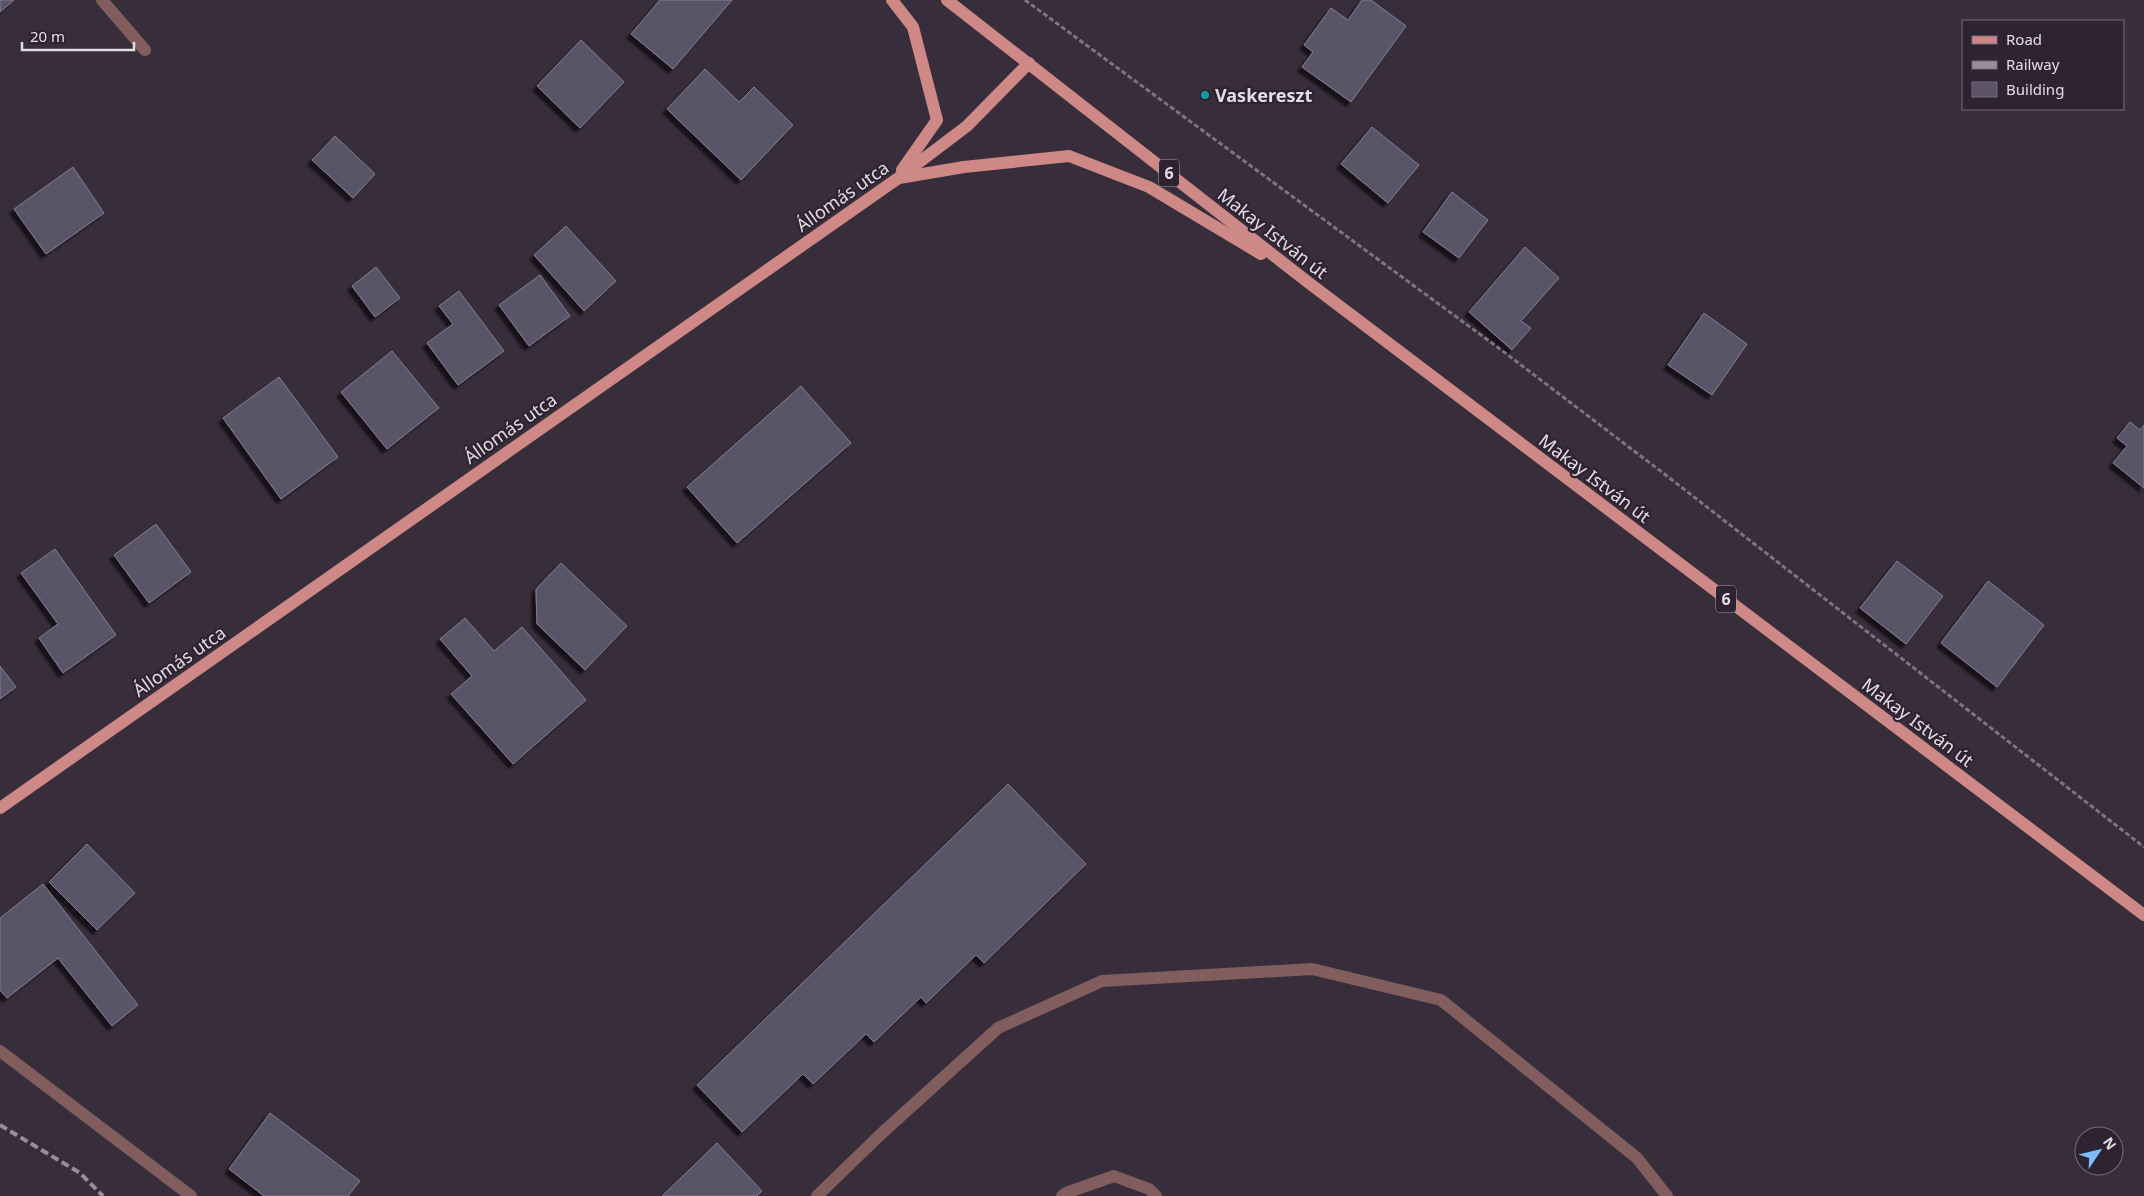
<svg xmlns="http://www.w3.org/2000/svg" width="2144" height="1196" viewBox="0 0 2144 1196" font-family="'Noto Sans',sans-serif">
	<defs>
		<filter id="shadow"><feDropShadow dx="-4.5" dy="4.5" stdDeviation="1" flood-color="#0009"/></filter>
	</defs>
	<rect width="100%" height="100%" fill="#382d3b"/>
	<g fill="#595567" stroke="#837e92" filter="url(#shadow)">
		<polygon points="0,0 14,0 0,12"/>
		<polygon points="660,0 732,0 673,69 631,34"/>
		<polygon points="1362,0 1371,0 1406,26 1351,102 1302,67 1313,52 1304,45 1331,8 1348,20"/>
		<polygon points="581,40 624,82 580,128 537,86"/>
		<polygon points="705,69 739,102 754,87 793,125 741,180 667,109"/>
		<polygon points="1372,127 1419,165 1388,203 1341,164"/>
		<polygon points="335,136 375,174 353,198 312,160"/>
		<polygon points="73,167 104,213 46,254 14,209"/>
		<polygon points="1452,192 1488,220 1459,258 1423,232"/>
		<polygon points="566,226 616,281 584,311 534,255"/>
		<polygon points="1525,247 1559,278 1521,321 1531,328 1512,350 1469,312"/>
		<polygon points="376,267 400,298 375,317 352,286"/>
		<polygon points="540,275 570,316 529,346 499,305"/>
		<polygon points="459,291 504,351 458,385 427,343 453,324 439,306"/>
		<polygon points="1704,313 1747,344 1712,395 1668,365"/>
		<polygon points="392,351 439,408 387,449 341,392"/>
		<polygon points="279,377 338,457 281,499 223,418"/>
		<polygon points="801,386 851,443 737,543 687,487"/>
		<polygon points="2130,422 2140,430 2144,425 2144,488 2113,463 2127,446 2117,438"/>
		<polygon points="156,524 191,572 149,603 114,555"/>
		<polygon points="55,549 116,635 63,673 39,638 58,624 21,573"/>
		<polygon points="1897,561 1943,596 1906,644 1860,608"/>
		<polygon points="561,563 627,626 585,670 537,624 536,589"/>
		<polygon points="1988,581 2044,625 1997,687 1941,643"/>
		<polygon points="465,618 494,651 522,627 586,700 513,764 451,694 472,676 440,639"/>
		<polygon points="0,666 16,687 0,699"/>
		<polygon points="1008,784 1086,864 984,963 976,955 926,1003 921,997 874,1042 866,1034 813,1084 803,1074 742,1132 697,1085"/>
		<polygon points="87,844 135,893 97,930 49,882"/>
		<polygon points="43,884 138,1005 112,1026 58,958 7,998 0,990 0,918"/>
		<polygon points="270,1113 360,1181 348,1196 264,1196 229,1169"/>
		<polygon points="717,1143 762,1191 757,1196 662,1196"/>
	</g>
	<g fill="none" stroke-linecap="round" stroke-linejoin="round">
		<polyline stroke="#7d7480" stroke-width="3" stroke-dasharray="5 2.5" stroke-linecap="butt" points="1025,0 1500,349 1667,476 2144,847"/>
		<g stroke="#815e5d" stroke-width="12">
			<polyline points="102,0 145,50"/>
			<polyline points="0,1051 191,1196"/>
			<polyline points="817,1196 881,1134 998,1028 1102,981 1312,969 1441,1000 1637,1158 1667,1196"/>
			<polyline points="1062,1196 1066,1193 1114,1176 1149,1189 1156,1196"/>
		</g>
		<g stroke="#ce8986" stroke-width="12">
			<polyline points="892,0 913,27 937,120 902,170"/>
			<polyline points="947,0 1309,283 2144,915"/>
			<polyline points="899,178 964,167 1069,156 1149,187 1261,254"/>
			<polyline points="0,808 897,179 967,126 1029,63"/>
		</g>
		<polyline stroke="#988f9b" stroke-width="4" stroke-dasharray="8 4" stroke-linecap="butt" points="0,1125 80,1173 103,1196"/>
	</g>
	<circle fill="#0f9aa8" stroke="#2e2331" stroke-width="2" cx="1205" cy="95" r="5"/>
	<g text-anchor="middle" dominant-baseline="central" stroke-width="4.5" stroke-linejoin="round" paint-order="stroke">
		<g fill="#2e2331" stroke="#ada5b0" stroke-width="1">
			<rect x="1159" y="159.5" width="20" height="27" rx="4"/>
			<rect x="1716" y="585.5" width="20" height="27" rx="4"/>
		</g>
		<g font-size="16" font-weight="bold" fill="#e4dde6">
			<text x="1169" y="173">6</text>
			<text x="1726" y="599">6</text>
		</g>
		<g font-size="18" font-weight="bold" fill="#e4dde6" stroke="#2e2331" text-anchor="start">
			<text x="1215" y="95">Vaskereszt</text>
		</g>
		<g font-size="18" fill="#e4dde6" stroke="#2e2331">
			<text transform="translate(842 196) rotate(-35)">Állomás utca</text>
			<text transform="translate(1273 233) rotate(38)">Makay István út</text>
			<text transform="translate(510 428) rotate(-35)">Állomás utca</text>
			<text transform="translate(1595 478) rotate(37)">Makay István út</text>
			<text transform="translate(179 661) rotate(-35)">Állomás utca</text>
			<text transform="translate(1918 722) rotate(37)">Makay István út</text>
		</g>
	</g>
	<rect x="1962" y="20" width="162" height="90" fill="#2e2331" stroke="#776d79"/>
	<rect x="1972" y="36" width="25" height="8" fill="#ce8986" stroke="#776d79"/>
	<text x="2006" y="45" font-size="15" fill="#e4dde6">Road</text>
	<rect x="1972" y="61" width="25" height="8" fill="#988f9b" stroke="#776d79"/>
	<text x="2006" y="70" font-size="15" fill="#e4dde6">Railway</text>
	<rect x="1972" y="82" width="25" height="15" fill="#595567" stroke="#776d79"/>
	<text x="2006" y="95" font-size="15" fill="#e4dde6">Building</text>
	<g transform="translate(2099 1151) rotate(55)"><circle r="24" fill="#2e2331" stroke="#776d79"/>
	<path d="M0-4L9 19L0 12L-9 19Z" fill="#7ebdf9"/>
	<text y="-8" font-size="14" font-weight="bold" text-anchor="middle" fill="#e4dde6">N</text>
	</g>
	<path d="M22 42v8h112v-8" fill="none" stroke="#e4dde6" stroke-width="2.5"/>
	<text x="30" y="42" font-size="15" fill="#e4dde6" stroke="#2e2331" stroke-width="4" paint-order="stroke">20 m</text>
</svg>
